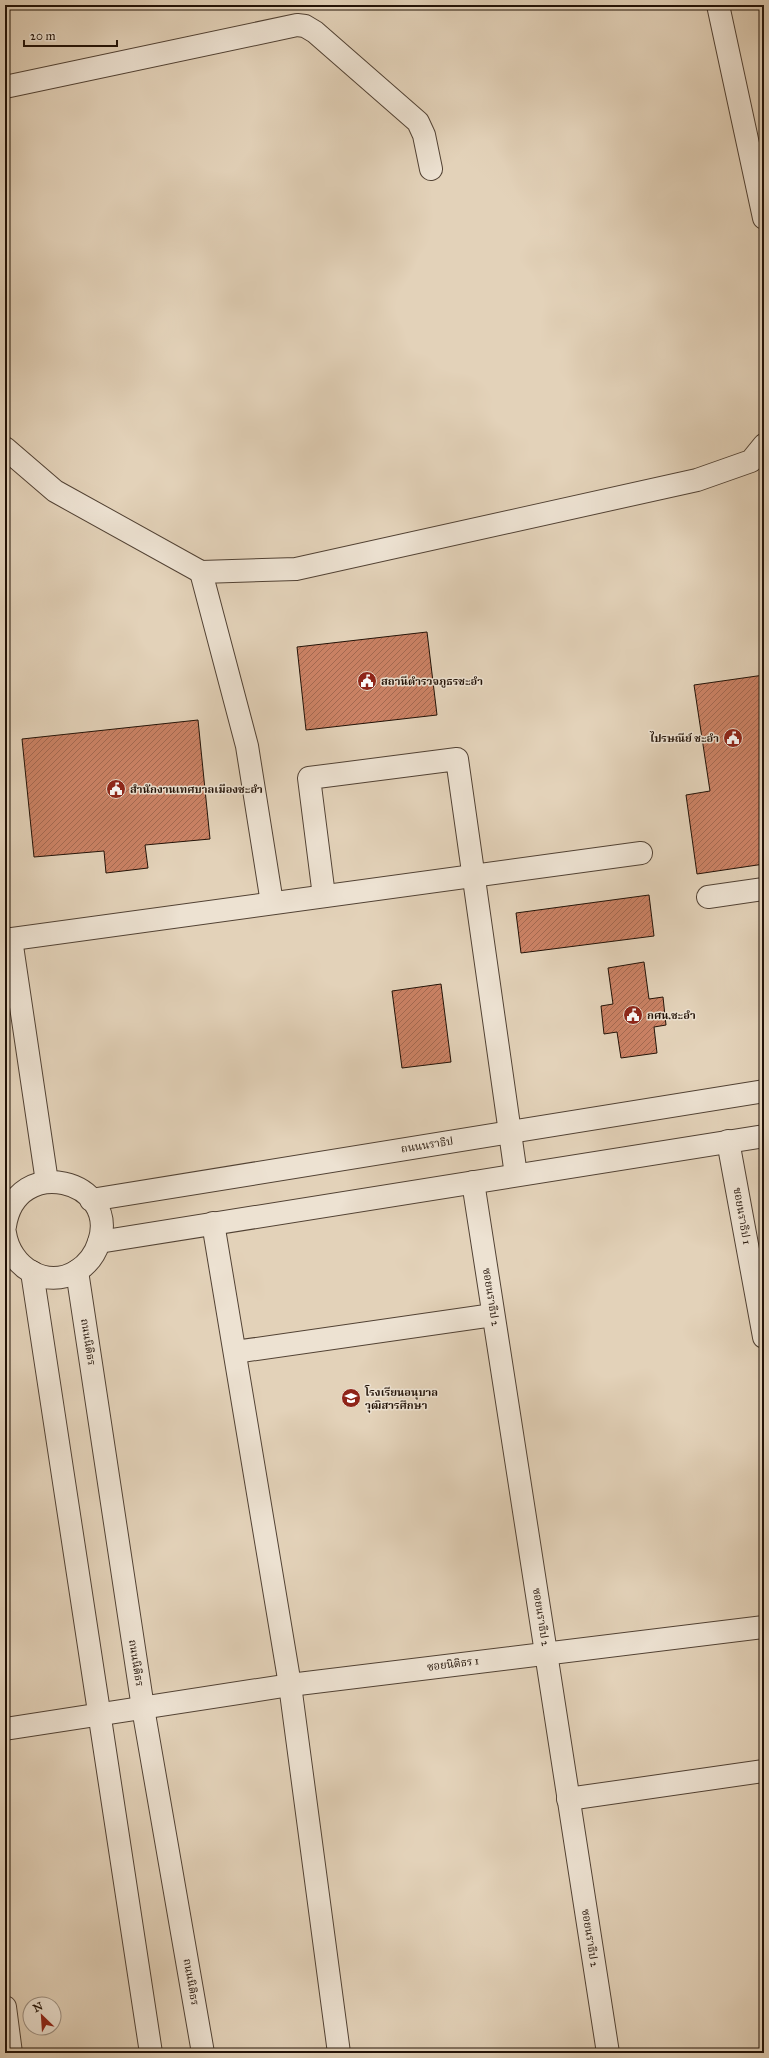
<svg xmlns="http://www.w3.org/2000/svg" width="769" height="2058" viewBox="0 0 769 2058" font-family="'IM FELL Great Primer','Noto Serif Thai',serif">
	<defs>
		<pattern id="building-hatch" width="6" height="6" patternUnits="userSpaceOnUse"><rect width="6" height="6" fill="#cb8265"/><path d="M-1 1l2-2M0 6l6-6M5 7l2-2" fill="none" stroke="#a46951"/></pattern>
	</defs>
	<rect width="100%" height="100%" fill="#e3d2b9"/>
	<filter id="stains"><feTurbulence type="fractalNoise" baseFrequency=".005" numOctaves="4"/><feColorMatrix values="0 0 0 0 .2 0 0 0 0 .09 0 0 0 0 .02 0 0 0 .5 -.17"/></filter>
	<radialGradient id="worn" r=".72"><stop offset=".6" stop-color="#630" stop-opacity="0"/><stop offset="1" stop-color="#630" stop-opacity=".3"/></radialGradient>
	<g fill="url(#building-hatch)" stroke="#221207">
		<polygon points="427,632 437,715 306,730 297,647"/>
		<polygon points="764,675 764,864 697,874 686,795 710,791 694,685"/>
		<polygon points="198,720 210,839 145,845 148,868 106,873 104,851 34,857 22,739"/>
		<polygon points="649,895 654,936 521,953 516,913"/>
		<polygon points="644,962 649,999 663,997 666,1025 654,1027 657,1053 621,1058 617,1032 604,1034 601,1006 613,1004 608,968"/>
		<polygon points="441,984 451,1062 402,1068 392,991"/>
	</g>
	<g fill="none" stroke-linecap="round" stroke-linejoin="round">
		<g stroke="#524234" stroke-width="24">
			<g id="minor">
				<polyline points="718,5 764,218"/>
				<polyline points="5,87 297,25 305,26 315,32 418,122 424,135 431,169"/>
				<polyline points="5,448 55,491 201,572 296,569 697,480 751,461 764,445"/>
				<polyline points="201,572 247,746 272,903"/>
				<polyline points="324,896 309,778 457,759 516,1175"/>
				<polyline points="708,897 764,889"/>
				<polyline points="11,939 47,1182"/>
				<polyline points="5,940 641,853"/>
				<polyline points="728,1141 764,1337"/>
				<polyline points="473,1182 608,2053"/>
				<polyline points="91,1200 764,1091"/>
				<polyline points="213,1223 290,1685 339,2053"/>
				<path d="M5 1226C16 1153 120 1180 99 1242 95 1255 88 1264 77 1271 46 1290 10 1267 5 1233"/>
				<polyline points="99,1242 764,1136"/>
				<polyline points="77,1271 143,1708 203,2053"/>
				<polyline points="32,1272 151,2053"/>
				<polyline points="235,1352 493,1315"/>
				<polyline points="5,1729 290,1685 764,1627"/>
				<polyline points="568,1799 764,1771"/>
				<polyline points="5,2007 11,2053"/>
			</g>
		</g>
		<use href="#minor" stroke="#ede2d2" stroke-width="22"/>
	</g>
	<defs>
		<g id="civic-disc" transform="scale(1)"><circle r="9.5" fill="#8f2418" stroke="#ede2d2"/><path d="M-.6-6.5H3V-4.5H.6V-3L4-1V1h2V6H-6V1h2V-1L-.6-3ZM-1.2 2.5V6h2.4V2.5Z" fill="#fff"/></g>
		<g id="school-disc" transform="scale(1)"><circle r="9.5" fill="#8f2418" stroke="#ede2d2"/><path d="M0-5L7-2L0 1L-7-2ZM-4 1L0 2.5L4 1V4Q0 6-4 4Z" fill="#fff"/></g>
	</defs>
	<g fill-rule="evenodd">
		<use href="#civic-disc" x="367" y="681"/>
		<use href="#civic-disc" x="733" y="738"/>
		<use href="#civic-disc" x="116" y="789"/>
		<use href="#civic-disc" x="633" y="1015"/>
		<use href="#school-disc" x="351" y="1398"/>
	</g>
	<g text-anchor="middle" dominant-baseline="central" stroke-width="3" stroke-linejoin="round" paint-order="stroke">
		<g font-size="11" font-weight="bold" fill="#221207" stroke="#ede2d2" text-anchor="start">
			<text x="381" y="681">สถานีตำรวจภูธรชะอำ</text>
			<text x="719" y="738" text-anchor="end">ไปรษณีย์ ชะอำ</text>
			<text x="130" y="789">สํานักงานเทศบาลเมืองชะอำ</text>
			<text x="647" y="1015">กศน.ชะอำ</text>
			<text x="365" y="1392">โรงเรียนอนุบาล<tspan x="365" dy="13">วุฒิสารศึกษา</tspan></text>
		</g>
		<g font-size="11" fill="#221207" stroke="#ede2d2">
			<text transform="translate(427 1145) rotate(-9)">ถนนนราธิป</text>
			<text transform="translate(742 1216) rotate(80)">ซอยนราธิป 1</text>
			<text transform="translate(491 1297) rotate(81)">ซอยนราธิป 2</text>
			<text transform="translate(88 1342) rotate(81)">ถนนนิติธร</text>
			<text transform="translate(541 1617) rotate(81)">ซอยนราธิป 2</text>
			<text transform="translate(136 1663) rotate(81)">ถนนนิติธร</text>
			<text transform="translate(453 1664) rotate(-7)">ซอยนิติธร 1</text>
			<text transform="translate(590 1938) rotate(81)">ซอยนราธิป 2</text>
			<text transform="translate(191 1982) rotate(80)">ถนนนิติธร</text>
		</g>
	</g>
	<rect width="769" height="2058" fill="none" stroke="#e3d2b9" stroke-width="20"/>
	<rect x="6" y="6" width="757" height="2046" fill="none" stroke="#221207" stroke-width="2"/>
	<rect x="10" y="10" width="749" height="2038" fill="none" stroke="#221207"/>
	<g transform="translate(42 2016) rotate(335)"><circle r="19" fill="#ede2d2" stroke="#9c8f81"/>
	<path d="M0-3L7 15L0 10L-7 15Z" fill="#8f2418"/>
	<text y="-6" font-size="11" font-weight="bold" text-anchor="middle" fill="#221207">N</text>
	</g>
	<path d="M24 40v6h93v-6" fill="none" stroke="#221207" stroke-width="2"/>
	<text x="30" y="40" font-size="12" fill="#221207" stroke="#ede2d2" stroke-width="3" paint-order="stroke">20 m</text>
	<rect width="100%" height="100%" filter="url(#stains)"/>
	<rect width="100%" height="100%" fill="url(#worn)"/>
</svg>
